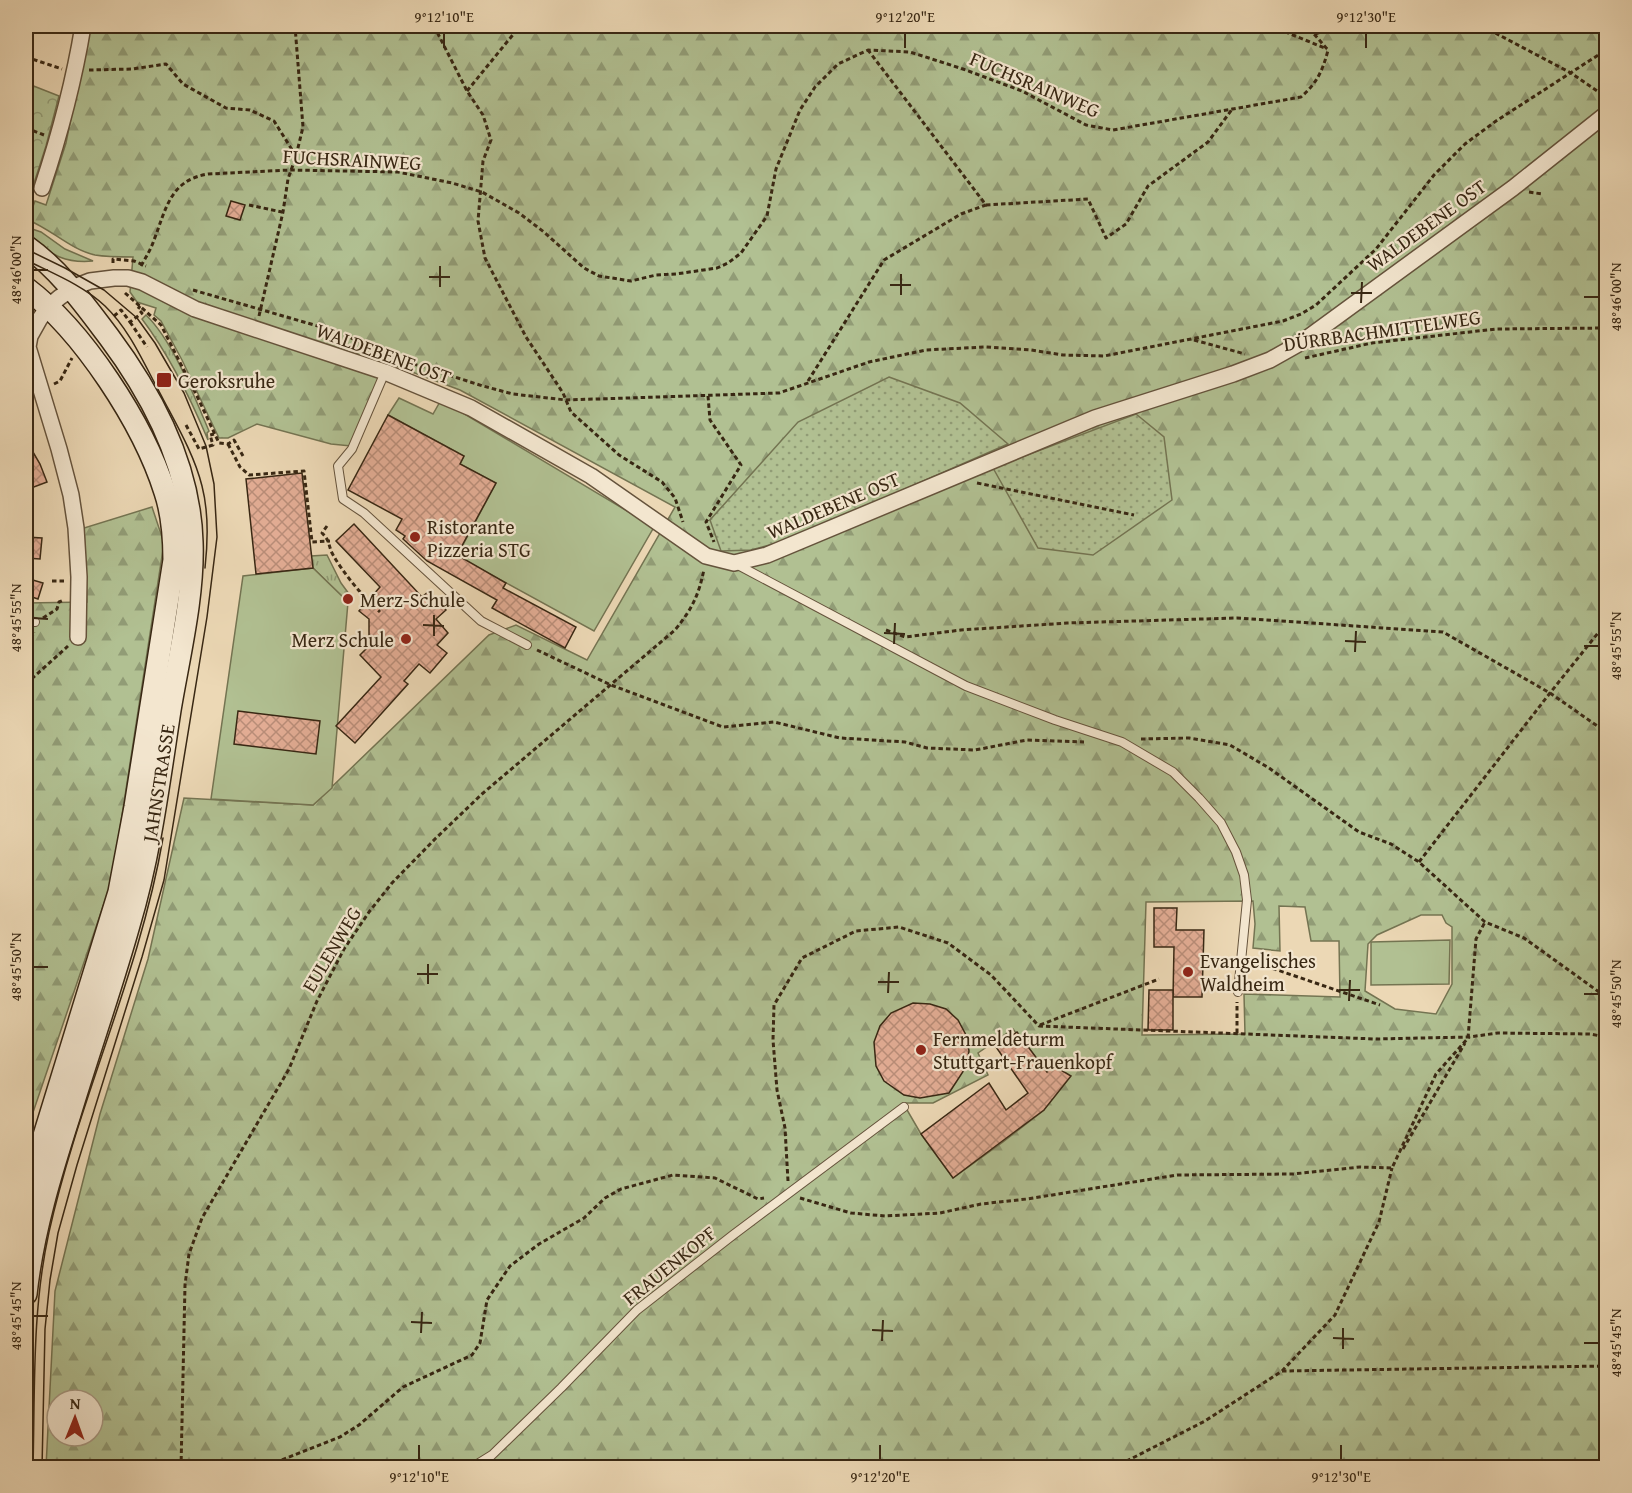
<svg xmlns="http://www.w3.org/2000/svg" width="1632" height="1493" viewBox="0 0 1632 1493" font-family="'Gentium Book Plus',serif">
	<defs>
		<pattern id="grass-tufts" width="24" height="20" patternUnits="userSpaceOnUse" patternTransform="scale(1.5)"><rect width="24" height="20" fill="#b1c092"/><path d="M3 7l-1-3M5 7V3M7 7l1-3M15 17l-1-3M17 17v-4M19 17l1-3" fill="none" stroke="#919c76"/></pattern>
		<pattern id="forest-firs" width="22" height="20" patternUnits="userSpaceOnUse" patternTransform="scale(1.5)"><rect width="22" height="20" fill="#b1c092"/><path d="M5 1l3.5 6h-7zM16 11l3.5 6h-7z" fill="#919c76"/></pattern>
		<pattern id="park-crowns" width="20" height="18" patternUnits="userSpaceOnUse" patternTransform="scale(1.5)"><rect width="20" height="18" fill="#b1c092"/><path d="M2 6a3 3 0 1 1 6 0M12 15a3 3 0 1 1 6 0" fill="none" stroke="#919c76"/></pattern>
		<pattern id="garden-dots" width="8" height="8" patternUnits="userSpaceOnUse" patternTransform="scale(1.5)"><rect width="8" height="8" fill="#b1c092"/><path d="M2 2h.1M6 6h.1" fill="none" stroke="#919c76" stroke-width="1.8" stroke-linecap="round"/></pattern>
		<pattern id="building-cross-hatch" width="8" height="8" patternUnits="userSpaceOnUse" patternTransform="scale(1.5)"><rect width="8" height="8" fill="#e3ad95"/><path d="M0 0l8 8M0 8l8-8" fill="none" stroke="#b98d78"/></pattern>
	</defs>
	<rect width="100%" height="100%" fill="#ecd8b5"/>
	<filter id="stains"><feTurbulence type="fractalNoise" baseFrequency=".00333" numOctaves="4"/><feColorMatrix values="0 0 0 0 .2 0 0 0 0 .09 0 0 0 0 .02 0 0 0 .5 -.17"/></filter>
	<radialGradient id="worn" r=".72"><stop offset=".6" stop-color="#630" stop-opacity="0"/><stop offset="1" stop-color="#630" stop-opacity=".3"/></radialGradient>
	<g fill="url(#grass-tufts)" stroke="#747452" stroke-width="1.5">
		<path d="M26 227 41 232 65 249 93 261C62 264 49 252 26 236Z"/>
		<path d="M146 315C173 341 194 396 209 431L207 433 208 440C190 397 170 356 142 319Z"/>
		<polygon points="327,555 341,583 352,598 348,602 313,568 311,556"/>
	</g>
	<g fill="url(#forest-firs)" stroke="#747452" stroke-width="1.5" fill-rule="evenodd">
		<path d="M89 26H1606V1467H46L55 1291 100 1114 148 959 184 798 313 805 489 635 516 625 587 660 675 507 460 390 388 363 351 446 331 444 257 424 228 438H219L182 360 161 321 154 315 156 308 137 302 130 292 133 257C121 257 107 257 95 255 71 250 51 229 28 220L35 201 46 205 66 143ZM1008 444 788 540 710 520 749 478ZM1253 901 1255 924 1253 948 1280 951 1279 906 1305 907 1311 941H1339L1340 997 1244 994 1245 1034 1142 1035 1146 902ZM1421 915H1442L1446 923 1452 927V984L1436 1014 1395 1009 1365 991 1368 944 1377 935ZM1013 1029 1047 1072 1051 1064 1044 1110 1003 1142 953 1178 921 1134 903 1103H933L988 1075 978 1053ZM57 1400H93V1436H57Z"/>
		<polygon points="152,507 164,543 112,880 26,1133 26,603 87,602 84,528"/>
	</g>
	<polygon fill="url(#park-crowns)" stroke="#747452" stroke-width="1.5" points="26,83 59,96 46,146 26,208"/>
	<g fill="url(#garden-dots)" stroke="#747452" stroke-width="1.5">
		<polygon points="889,377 960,403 1008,444 788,540 751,550 721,551 710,520 798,422"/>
		<polygon points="1136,414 1164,437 1172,500 1093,555 1038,548 993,468"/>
	</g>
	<g fill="#b1c092" stroke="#747452" stroke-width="1.5">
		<polygon points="399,398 433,414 441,400 654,527 594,631 457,556 496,483 460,464 464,456 388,415"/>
		<polygon points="313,568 348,602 332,788 313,805 211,799 243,576"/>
		<polygon points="1450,940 1449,984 1371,985 1371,942"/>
	</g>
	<g fill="url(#building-cross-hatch)" stroke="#382713" stroke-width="1.5">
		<polygon points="231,201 245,205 240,220 226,216"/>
		<polygon points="388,415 464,456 460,464 496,483 457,555 506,583 503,588 576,627 565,648 492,608 497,600 427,561 403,539 405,536 396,530 402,519 348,490"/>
		<polygon points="26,440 40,464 47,482 26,490"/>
		<polygon points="302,473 313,568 256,574 246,479"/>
		<polygon points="354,524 422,597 429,591 446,610 436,619 448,633 437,645 447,653 430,673 419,664 404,681 408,684 355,743 336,726 381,677 360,655 369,646 369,619 359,611 380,587 336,541"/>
		<polygon points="26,537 42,538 40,559 26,558"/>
		<polygon points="26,578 43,583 38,599 26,595"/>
		<polygon points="238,711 320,721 316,754 234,744"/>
		<polygon points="1154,908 1177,908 1176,930 1204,930 1202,997 1173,997 1174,947 1154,947"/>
		<polygon points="1149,990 1173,990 1173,1030 1148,1030"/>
		<polygon points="913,1003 930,1004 946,1009 958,1020 966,1035 969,1051 966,1067 949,1093 920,1098 904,1095 884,1081 876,1066 874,1042 880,1026 891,1013"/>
		<polygon points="1017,1032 1047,1072 1051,1064 1071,1076 1044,1110 953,1178 921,1134 989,1083 1006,1110 1028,1093 996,1047"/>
	</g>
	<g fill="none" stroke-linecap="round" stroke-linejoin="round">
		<g stroke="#65533c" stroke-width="10">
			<g id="service">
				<polyline points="385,372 352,449 338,466 343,499 364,513 481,621 527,645"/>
				<polyline points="736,564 966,686 1055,720 1122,742 1173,772 1199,798 1221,823 1236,852 1244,875 1247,900 1238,992"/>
				<polyline points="26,621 35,622"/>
				<polyline points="471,1468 492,1455 561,1388 637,1310 733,1235 904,1107"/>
			</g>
		</g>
		<g stroke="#65533c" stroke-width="18">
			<g id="minor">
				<path d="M42 188C60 134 74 81 83 26"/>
				<polyline points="78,637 79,577 76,528 71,495 59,449 28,347 30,336 39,320 48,307 60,297 77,286 90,281 114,278 128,278 142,282 195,309 385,372 471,408 591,476 706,556 734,563 767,555 1095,418 1233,374 1270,360 1302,342 1513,188 1606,114"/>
			</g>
		</g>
		<g stroke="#382713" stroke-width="24">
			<g id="secondary">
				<path d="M26 246C60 270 84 304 109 337 153 396 190 467 192 542 194 596 179 656 170 710 159 782 150 855 129 925 111 989 89 1051 70 1114 51 1173 33 1231 26 1294"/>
				<path d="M26 288C83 331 143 423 165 492 172 513 174 538 174 560L135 807 119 892 26 1194"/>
			</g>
		</g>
		<g stroke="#382713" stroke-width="3" stroke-dasharray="4.5 3" stroke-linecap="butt">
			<polyline points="434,26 467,91 483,115 491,140 483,161 478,221 485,258 526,337 563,393 571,412 619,455 662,482 675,498 683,522"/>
			<polyline points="1271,26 1327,49"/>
			<polyline points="1482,26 1571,73 1606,97"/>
			<polyline points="1315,34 1339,26"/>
			<polyline points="26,57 62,69"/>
			<polyline points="89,70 132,69 166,64 183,84 226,108 250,110 274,121 296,156"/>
			<polyline points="467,91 520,26"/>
			<polyline points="26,128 44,135"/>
			<polyline points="1529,192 1542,194"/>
			<polyline points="249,205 282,212"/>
			<polyline points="986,205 1088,199 1106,238 1126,224 1148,186 1208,142 1233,108"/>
			<polyline points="26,218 33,197"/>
			<polyline points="113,263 113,259 134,261 146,266"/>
			<path d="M141 266C146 257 151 249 154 240 166 209 170 180 208 174L290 170 398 172 452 183 482 192 519 213 544 232 584 268 599 276 631 281 656 275 676 274 717 268 728 263 741 253 767 216 776 169 800 110 815 87 838 64 868 50 910 52 963 69 1022 91 1086 125 1113 130 1301 97C1317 83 1323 70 1328 50L1307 26"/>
			<polyline points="193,290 335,331 401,360 483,386 513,394 566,400 779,393 869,362 926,350 986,347 1031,350 1063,355 1104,356 1283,321 1301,314 1316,305 1376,249 1434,175 1465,144 1496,121 1606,50"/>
			<polyline points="125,293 161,325 197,396 219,443 228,444 234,440 243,456"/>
			<polyline points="114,316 121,310 130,322 142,313 138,309 140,306"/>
			<polyline points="259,316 283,212 288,179 296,156 303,127 295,26"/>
			<polyline points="130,322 147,347"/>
			<polyline points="1194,340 1245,354"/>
			<polyline points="1305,358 1372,343 1496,329 1606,328"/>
			<polyline points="808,381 884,260 961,214 986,205 868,50"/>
			<polyline points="54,384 60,381 72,358"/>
			<polyline points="708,396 710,420 741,465 706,522 714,542"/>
			<polyline points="186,425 199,449 213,445 210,435 214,434"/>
			<polyline points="228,444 240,467 249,475 304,471 312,542 330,541"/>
			<polyline points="977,483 1134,515"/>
			<path d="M327 526 322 533C330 541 328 544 332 553 343 573 363 597 380 612"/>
			<polyline points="52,581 65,581"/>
			<polyline points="43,618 57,609 59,602 64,600"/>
			<polyline points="886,630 905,637 961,630 1067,623 1237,618 1443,632 1550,693 1606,732"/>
			<polyline points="26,644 30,642 34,632"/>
			<polyline points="537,650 611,685 723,727 774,722 840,738 905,742 927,748 975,750 1027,740 1084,742"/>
			<polyline points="26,684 68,646"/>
			<polyline points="1141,739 1189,738 1230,745 1269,768 1359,832 1391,844 1419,862 1485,922 1524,938 1606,997"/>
			<polyline points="1419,862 1550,693 1606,623"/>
			<polyline points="1251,961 1380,1005"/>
			<polyline points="1040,1025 1159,979"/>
			<polyline points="1237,1033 1237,1002"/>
			<polyline points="1468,1038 1476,939 1485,922"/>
			<polyline points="1403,1149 1465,1043"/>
			<polyline points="788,1181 785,1128 777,1090 773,1040 774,1005 802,958 856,931 899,927 948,943 991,975 1039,1026 1375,1039 1469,1037 1498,1033 1590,1034 1606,1037"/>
			<polyline points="800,1198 851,1213 885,1216 940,1213 981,1204 1027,1199 1177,1175 1293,1174 1360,1167 1392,1168 1436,1074 1469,1037"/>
			<polyline points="1282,1371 1606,1366"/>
			<path d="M181 1468 185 1285 189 1254 202 1218 289 1069 317 1001 344 949 369 912 392 883 435 839 482 794 675 630C692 609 699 595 704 569"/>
			<polyline points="261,1468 340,1437 359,1425 403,1387 472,1355 480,1343 487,1300 510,1266 539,1244 584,1218 605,1198 621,1189 673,1175 715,1178 758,1199 764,1198"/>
			<polyline points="1113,1468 1205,1421 1282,1371 1335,1315 1379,1222 1392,1168"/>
		</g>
		<use href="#service" stroke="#f3e6cf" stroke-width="8"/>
		<use href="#minor" stroke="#f3e6cf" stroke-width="15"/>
		<use href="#secondary" stroke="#f3e6cf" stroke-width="21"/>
		<g stroke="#382713" stroke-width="1.5">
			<polyline points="26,249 65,268 104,290 137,318 155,343 184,393 206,446 214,484 217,537 207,617 164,880 142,957 77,1165 58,1233 50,1280 45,1329 42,1468"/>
			<path d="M26 260C52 273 83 285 105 306 130 330 144 364 161 395 176 424 194 454 202 486 209 513 208 541 205 568"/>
			<path d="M33 1468C35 1388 32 1309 49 1232 79 1098 140 973 163 838"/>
		</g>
	</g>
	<path fill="none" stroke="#382713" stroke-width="2" d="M444 48V33M905 48V33M1366 48V33M33 270H48M429 277H450M890 285H911M440 287V266M1351 293H1372M901 295V274M1584 297H1599M1361 303 1362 282M33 618 48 619M423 625 444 626M884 633 905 634M434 636V615M1345 641 1366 642M894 644 895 623M1584 646H1599M1355 652 1356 631M33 967H48M417 974H438M878 982H899M428 984V964M1339 990H1360M888 993 889 972M1584 994H1599M1349 1001 1350 980M33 1316H48M411 1322 432 1323M872 1330 893 1331M421 1333 422 1312M1333 1338 1354 1339M882 1341 883 1320M1584 1343H1599M1343 1349V1328M419 1460V1445M880 1460V1445M1341 1460V1445"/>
	<g fill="#8f2418" stroke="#f3e6cf" stroke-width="2">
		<rect x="156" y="372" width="16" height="16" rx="3"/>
		<circle cx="415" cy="537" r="6"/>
		<circle cx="348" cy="599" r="6"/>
		<circle cx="406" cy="639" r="6"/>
		<circle cx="1188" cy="972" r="6"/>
		<circle cx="921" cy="1050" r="6"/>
	</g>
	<g text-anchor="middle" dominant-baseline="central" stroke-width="4.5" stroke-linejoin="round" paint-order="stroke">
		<g font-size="20" fill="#382713" stroke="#f3e6cf">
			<text transform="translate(1035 84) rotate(23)">FUCHSRAINWEG</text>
			<text transform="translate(352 159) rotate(3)">FUCHSRAINWEG</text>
			<text transform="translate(1426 225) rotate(-36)">WALDEBENE OST</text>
			<text transform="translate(1382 330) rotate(-8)">DÜRRBACHMITTELWEG</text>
			<text transform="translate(384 353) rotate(20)">WALDEBENE OST</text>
			<text transform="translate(833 505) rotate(-23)">WALDEBENE OST</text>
			<text transform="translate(158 783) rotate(-81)">JAHNSTRASSE</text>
			<text transform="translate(331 949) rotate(-59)">EULENWEG</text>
			<text transform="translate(669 1265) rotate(-39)">FRAUENKOPF</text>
		</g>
		<g font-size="20" fill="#382713" stroke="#f3e6cf" text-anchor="start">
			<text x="178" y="380">Geroksruhe</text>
			<text x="427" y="526">Ristorante<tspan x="427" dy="23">Pizzeria STG</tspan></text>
			<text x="360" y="599">Merz-Schule</text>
			<text x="394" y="639" text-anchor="end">Merz Schule</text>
			<text x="1200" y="960">Evangelisches<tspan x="1200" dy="23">Waldheim</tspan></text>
			<text x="933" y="1038">Fernmeldeturm<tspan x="933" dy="23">Stuttgart-Frauenkopf</tspan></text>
		</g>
	</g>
	<rect width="1632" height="1493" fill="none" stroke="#ecd8b5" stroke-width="66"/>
	<g transform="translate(75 1418) rotate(1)"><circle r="28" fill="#f3e6cf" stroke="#a89a84" stroke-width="1.5"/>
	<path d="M0-4.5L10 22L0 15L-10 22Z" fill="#8f2418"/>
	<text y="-9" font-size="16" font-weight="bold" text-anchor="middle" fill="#382713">N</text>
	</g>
	<rect x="33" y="33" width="1566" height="1427" fill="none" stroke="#382713" stroke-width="2"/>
	<g font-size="15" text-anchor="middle" fill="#382713">
		<text x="444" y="22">9°12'10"E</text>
		<text x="905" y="22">9°12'20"E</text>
		<text x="1366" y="22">9°12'30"E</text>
		<text transform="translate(16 270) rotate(-90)" y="5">48°46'00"N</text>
		<text transform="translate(1616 297) rotate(-90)" y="5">48°46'00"N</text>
		<text transform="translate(16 618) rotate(-90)" y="5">48°45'55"N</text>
		<text transform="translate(1616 646) rotate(-90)" y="5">48°45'55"N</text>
		<text transform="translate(16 967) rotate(-90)" y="5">48°45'50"N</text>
		<text transform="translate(1616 994) rotate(-90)" y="5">48°45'50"N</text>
		<text transform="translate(16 1316) rotate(-90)" y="5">48°45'45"N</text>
		<text transform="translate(1616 1343) rotate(-90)" y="5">48°45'45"N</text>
		<text x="419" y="1482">9°12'10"E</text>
		<text x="880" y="1482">9°12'20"E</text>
		<text x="1341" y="1482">9°12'30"E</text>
	</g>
	<rect width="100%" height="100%" filter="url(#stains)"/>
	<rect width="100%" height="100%" fill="url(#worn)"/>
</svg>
